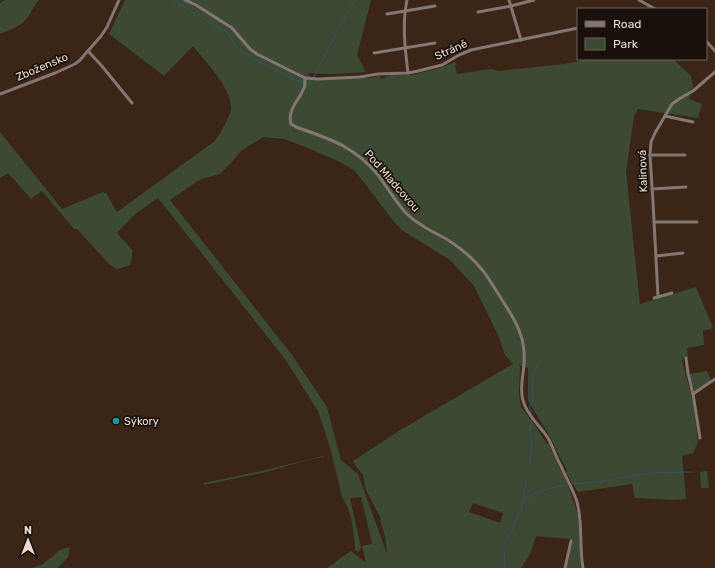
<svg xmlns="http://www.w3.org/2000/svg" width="715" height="568" viewBox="0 0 715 568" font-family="Rubik,sans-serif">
	<rect width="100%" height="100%" fill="#3a2517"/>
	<g fill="#3d4a33" fill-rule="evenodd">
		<path d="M5 0H39C34 5 32 11 28 17 22 26 10 30 0 34V3Z"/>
		<path d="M125 0H371L357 55 366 72 331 74 307 73 313 80 371 78 380 76 381 79 385 78V77L391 75H412L437 69 455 62 457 64 455 65 457 74 491 69 499 71 564 64 590 59H673L691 76 693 87 689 99 702 104 698 118 638 109 634 116 626 172 640 304 696 287 713 328 703 331 704 345 687 348 688 357H685L682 360 693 402 698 442 693 453 682 456 686 499 673 500 635 498 632 484 578 492 567 475 566 469 548 433 528 401V368L519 365 520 367 519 393 521 407 534 424 547 444H549L569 488 578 515 581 568H566L571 541 569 539 536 536 530 554 521 568H327L342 557 351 551 366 563 362 546 372 544 361 497 350 498 361 548 358 552 355 550V544L351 517 348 508 342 497 331 451 318 411 285 359 158 198 134 215 117 233 132 250V257L130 265 117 269 110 265 77 229H74L42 191 31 199 8 173 0 178V132L62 209 103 192 106 193 117 212 215 141C220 133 231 116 231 107 231 88 205 61 193 46L164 76 109 34ZM263 137 284 139 308 148 340 162 355 171 395 223 403 231 450 260 474 286 498 335 505 355 513 364 402 429 353 461 355 465 363 475 366 490 381 519 380 520 385 536 387 554 358 474 341 460 327 407 292 355 170 200 201 179 220 174 230 164 241 151ZM473 503 503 513 500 523 469 512Z"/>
		<polygon points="707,371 711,381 695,392 689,374"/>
		<polygon points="323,456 324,457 308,460 266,472 204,485 203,483 261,471"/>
		<polygon points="707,471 709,488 701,488 700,472"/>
		<polygon points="70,547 68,557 58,568 32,568 43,564 60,550"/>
	</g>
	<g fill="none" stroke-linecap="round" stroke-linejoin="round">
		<g stroke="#365164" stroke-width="1">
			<polyline points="173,0 196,14 227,32 235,45 253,59 293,79 303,82"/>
			<polyline points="314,77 339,28 355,0"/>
			<polyline points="307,85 312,79"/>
			<polyline points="532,415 529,407 533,401 532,382 537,364"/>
			<polyline points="571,484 597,482 649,473 691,472"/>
			<path d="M524 499C537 492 553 486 568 485"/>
			<polyline points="505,568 504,546 513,529 518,514 521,512 532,447 530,431 532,419"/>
		</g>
		<g stroke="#847673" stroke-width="3">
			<polyline points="185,0 196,5 232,28 250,49 257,54 305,78 318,79 360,77 378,74 408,73 418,71 442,65 459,55 471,50 578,28"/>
			<path d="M407 0C402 24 405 48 408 73"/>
			<polyline points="509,0 521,40"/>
			<polyline points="639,0 655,9"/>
			<polyline points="478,12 511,6 534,0"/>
			<polyline points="387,14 435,6"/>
			<polyline points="706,41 715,51"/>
			<polyline points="88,51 101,65 132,103"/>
			<polyline points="374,53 435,43"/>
			<path d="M305 78C305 82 305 85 304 88 299 101 287 109 291 124L296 127C330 139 354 146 378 175 388 188 396 203 407 214 419 226 434 232 448 240 462 249 474 259 484 272 489 279 494 287 499 295 510 313 523 330 524 352 526 370 517 389 525 406 530 418 541 427 548 438 553 447 556 457 561 466 566 478 573 489 577 502 583 524 579 546 583 568"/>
			<polyline points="0,94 55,73 75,64 80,60 101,36 107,27 119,0"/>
			<polyline points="665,116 693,122"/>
			<polyline points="650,155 685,155"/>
			<polyline points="652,189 686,187"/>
			<polyline points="654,222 697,222"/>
			<polyline points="656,256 683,253"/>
			<polyline points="658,297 653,202 650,155 651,142 655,133 672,104 679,99 693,91 715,72"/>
			<polyline points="654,298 672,293"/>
			<polyline points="686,358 688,373 693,394"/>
			<polyline points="700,438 693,394 715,379"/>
			<polyline points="565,568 571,541"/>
		</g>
	</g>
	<circle fill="#0f9aa8" stroke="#1a100a" stroke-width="1.5" cx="116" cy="421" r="4"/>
	<g text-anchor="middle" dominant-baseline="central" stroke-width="3.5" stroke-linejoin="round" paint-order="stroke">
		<g font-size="11" fill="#eadcd3" stroke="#1a100a">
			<text transform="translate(451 50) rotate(-24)">Stráně</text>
			<text transform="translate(42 67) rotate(-23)">Zbožensko</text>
			<text transform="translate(643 171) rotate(-92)">Kalinová</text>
			<text transform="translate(392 181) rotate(49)">Pod Mladcovou</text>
		</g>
		<g font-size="11" fill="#eadcd3" stroke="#1a100a" text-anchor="start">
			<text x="124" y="421">Sýkory</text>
		</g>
	</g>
	<rect x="577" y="8" width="130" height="52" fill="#1a100a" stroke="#6d625a"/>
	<rect x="585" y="21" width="20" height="6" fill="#847673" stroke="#6d625a"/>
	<text x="613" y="28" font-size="12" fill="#eadcd3">Road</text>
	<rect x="585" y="38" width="20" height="12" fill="#3d4a33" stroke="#6d625a"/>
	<text x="613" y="48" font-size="12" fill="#eadcd3">Park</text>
	<g transform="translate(28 540)" stroke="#1a100a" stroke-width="3" paint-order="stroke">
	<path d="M0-3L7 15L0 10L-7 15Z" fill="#eadcd3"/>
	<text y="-6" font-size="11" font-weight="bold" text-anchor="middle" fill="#eadcd3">N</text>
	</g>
</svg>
